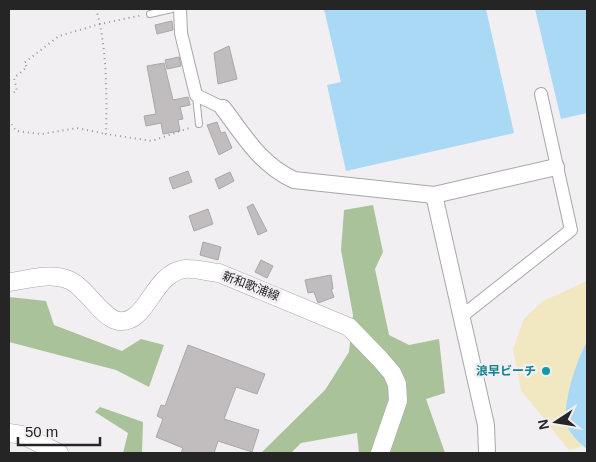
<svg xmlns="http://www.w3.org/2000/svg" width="596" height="462" viewBox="0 0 596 462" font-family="Arial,'Noto Sans JP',sans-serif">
	<rect width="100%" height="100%" fill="#f2eff2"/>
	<g fill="#a9c299">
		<polygon points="373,205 383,252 375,269 389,335 409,345 439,339 445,393 426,399 445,453 359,453 357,433 301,443 291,453 261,453 325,390 349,352 353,315 341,250 344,210"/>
		<polygon points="9,297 46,301 54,325 122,351 141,339 164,345 149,387 116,370 9,342"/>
		<polygon points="100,407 143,422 142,453 123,453 128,433 95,412"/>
	</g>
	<polygon fill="#f1e7c1" points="587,281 587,342 582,351 567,402 566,423 571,434 583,446 569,450 521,390 513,349 524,319 543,301"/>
	<g fill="#aad9f5">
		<polygon points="324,9 486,9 514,133 346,171 327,85 341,82"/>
		<polygon points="535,9 587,9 587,113 561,119"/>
		<path d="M587 342V449C580 443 570 435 567 425 561 407 577 358 587 342Z"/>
	</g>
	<g fill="#c1bdbf" stroke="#aaa7a8">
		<polygon points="172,21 173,30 157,34 155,25"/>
		<polygon points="229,46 237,79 218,84 214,53"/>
		<polygon points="179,57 181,66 167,69 165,60"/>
		<polygon points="164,63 173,100 188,97 190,105 180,107 183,119 178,120 180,131 163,134 161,123 146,126 144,116 156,114 147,66"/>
		<polygon points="217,122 221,133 225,132 232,148 219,155 207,125"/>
		<polygon points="188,171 192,182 173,189 169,178"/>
		<polygon points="230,172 234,181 219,189 215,179"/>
		<polygon points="253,204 267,231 258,235 247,207"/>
		<polygon points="208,209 213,224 194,231 189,216"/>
		<polygon points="203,242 221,247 218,260 200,255"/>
		<polygon points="261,260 273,266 267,278 255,272"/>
		<polygon points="331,275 333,289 331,289 334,297 318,303 314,292 308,293 305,280"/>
		<polygon points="188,345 265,374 257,394 236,387 224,419 259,430 252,452 218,441 214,453 181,453 183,448 156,437 163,419 157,416 161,405 165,406"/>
	</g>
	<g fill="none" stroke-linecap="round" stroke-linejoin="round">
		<g stroke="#a9a6a9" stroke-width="8">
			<g id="service">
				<polyline points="150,14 172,9"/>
				<polyline points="196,96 199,124"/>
			</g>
		</g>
		<g stroke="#a9a6a9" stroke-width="14">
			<g id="minor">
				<polyline points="180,9 181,33 196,95 223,108"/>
				<polyline points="462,316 571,230 541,94"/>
			</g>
		</g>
		<g stroke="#a9a6a9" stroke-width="18">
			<g id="tertiary">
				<path d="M223 108C245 137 260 164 294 180L434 195 556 167"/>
				<polyline points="434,195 486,425 487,453"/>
			</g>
		</g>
		<g stroke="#a9a6a9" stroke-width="19">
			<g id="secondary">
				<path d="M9 282C27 280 51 272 69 280 86 287 102 319 119 321 148 324 152 273 185 269 196 268 208 272 219 273L349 327 380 359 392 373 397 384 398 401 380 453"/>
				<polyline points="9,433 22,435 59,453"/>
			</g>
		</g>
		<g stroke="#979597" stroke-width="2" stroke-dasharray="1 4" stroke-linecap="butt">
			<path d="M96 9C107 46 107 95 106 134L152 141 192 127"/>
			<polyline points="9,94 17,91 14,78 27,67 24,63 59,36 100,24 143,15"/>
			<polyline points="9,120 16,131 42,134 77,128 106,134"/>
		</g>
		<use href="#service" stroke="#fff" stroke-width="6"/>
		<use href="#minor" stroke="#fff" stroke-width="12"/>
		<use href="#tertiary" stroke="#fff" stroke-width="16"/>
		<use href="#secondary" stroke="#fff" stroke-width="18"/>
	</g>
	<circle fill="#0f9aa8" stroke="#f2eff2" stroke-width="2" cx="546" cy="371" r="5"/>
	<g text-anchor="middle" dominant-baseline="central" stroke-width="5" stroke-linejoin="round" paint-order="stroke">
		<g font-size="12" fill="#262526" stroke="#f2eff2">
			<text transform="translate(251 286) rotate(21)">新和歌浦線</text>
		</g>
		<g font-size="12" font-weight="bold" fill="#0d838f" stroke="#f2eff2" text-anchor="end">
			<text x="536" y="371">浪早ビーチ</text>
		</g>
	</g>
	<rect width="596" height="462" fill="none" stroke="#262526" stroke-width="20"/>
	<g transform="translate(556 422) rotate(258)" stroke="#f2eff2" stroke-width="4" paint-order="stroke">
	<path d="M0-4L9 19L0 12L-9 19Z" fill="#262526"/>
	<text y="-8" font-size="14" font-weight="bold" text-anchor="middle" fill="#262526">N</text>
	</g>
	<path d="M18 437v8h82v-8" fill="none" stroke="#262526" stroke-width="2.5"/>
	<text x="25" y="437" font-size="15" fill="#262526" stroke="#f2eff2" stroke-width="4" paint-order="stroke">50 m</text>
</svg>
